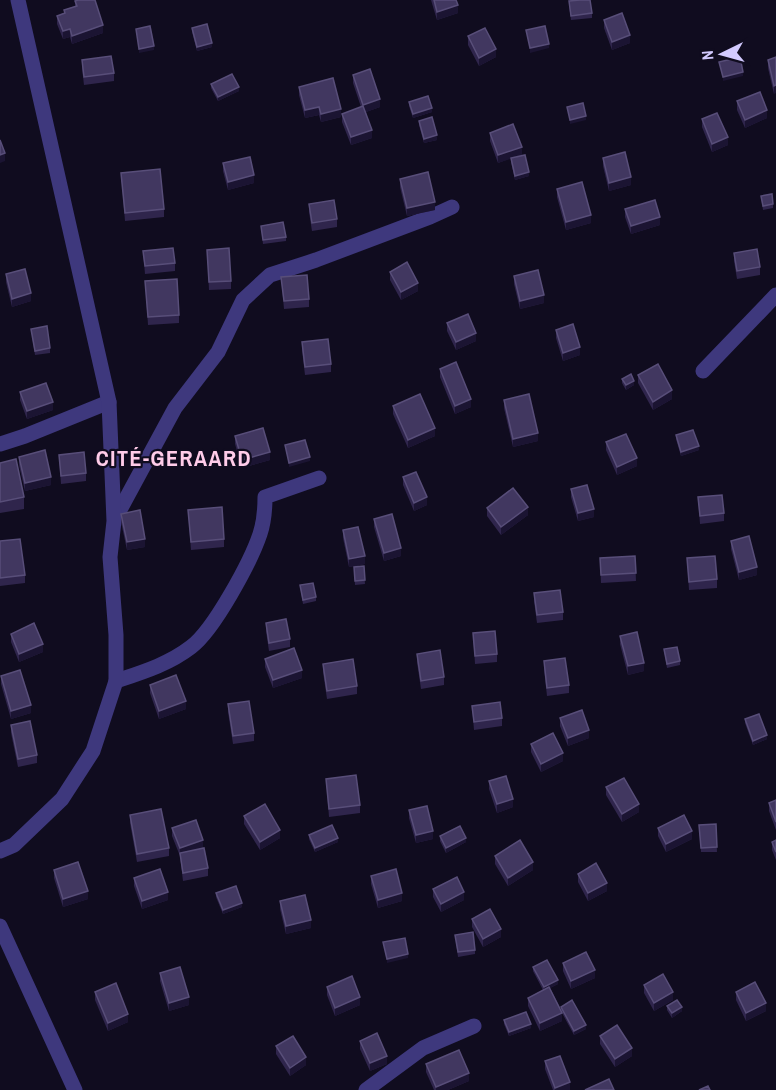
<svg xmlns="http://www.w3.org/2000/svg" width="776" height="1090" viewBox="0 0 776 1090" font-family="'Archivo Narrow',sans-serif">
	<rect width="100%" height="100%" fill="#100c1f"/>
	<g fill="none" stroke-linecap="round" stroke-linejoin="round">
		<g stroke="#3e387d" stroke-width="15">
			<polyline points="703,371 776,295"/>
			<polyline points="0,444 25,436 109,402"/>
			<polyline points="115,519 175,408 218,352 243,300 270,275 316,260 430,217 452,207"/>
			<path d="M116 681C143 672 169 664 191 647 214 630 251 561 260 534 264 522 265 510 265 497L319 478"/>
			<polyline points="0,851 14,845 62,799 93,751 116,681 116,635 110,557 114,521 109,402 18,0"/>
			<polyline points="0,926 75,1090"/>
			<polyline points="366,1090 423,1048 474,1026"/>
		</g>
	</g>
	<g fill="#2f254c">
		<polygon points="431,0 456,0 458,13 437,20"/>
		<polygon points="75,1 103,33 72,44 70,37 63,39 57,24 57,16 64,13 64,10 75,6"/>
		<polygon points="569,5 592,13 592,18 571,20"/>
		<polygon points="604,20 630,43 612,50 604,28"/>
		<polygon points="192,28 212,47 197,51 192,32"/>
		<polygon points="468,36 496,57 479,66 468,45"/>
		<polygon points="776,57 774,94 768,68 768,60"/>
		<polygon points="82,60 114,73 114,81 84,85 82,68"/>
		<polygon points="353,75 380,107 366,112 372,138 351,145 342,122 342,114 361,107 353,83"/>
		<polygon points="211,84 239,91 218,101 211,88"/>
		<polygon points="299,87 341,117 321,122 319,115 305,118 299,95"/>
		<polygon points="737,101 767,118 745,128 737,110"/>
		<polygon points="409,102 432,112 413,118 409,106"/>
		<polygon points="702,119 728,145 712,152 702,127"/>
		<polygon points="419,121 437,140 424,143 419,125"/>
		<polygon points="490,133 522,155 512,158 529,176 515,180 511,162 511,158 498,163 490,141"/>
		<polygon points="603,158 631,185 609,191 603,166"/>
		<polygon points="223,163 254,183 228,190 223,171"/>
		<polygon points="121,173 164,209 164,217 125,221"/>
		<polygon points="400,179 435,210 407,216 400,187"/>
		<polygon points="557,189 591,223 566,230 557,197"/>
		<polygon points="761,196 773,204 773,208 763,210"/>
		<polygon points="309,204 337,219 337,227 312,231 309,212"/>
		<polygon points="625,209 660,225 631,234 625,217"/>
		<polygon points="261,226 286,237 286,241 263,244"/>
		<polygon points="207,250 231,281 231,289 209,290"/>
		<polygon points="143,251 175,263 175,271 145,274"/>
		<polygon points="734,253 760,267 760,275 737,279 734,261"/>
		<polygon points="390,272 418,291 401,300 390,280"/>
		<polygon points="6,274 31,301 12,307 6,282"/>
		<polygon points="514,276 544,303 520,309 514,284"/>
		<polygon points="281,277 309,299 309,307 284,309"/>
		<polygon points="145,281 179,315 179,323 148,325"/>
		<polygon points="447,323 476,341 456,350 447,331"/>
		<polygon points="31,329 50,348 50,353 35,355"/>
		<polygon points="556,330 580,355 563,361 556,338"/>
		<polygon points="302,342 331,364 331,372 305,375 302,350"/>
		<polygon points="440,369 471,407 455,414 440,377"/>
		<polygon points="638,375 672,399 653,410 638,383"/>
		<polygon points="622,379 634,385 626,390 622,383"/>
		<polygon points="20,392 53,410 27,419 20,400"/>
		<polygon points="504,400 538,441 513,447 504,408"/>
		<polygon points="393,406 435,436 408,448 393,414"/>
		<polygon points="676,435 699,450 681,456 676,439"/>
		<polygon points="235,436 270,460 242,468 235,444"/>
		<polygon points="606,442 637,466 617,475 606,450"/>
		<polygon points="59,455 86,473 86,481 61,484"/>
		<polygon points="19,457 51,485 25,491 19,465"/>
		<polygon points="0,463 24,497 24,509 0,513"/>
		<polygon points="403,477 427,505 414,511 403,485"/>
		<polygon points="571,489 594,517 578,521 571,497"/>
		<polygon points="698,497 724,513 724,521 700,524"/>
		<polygon points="487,508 528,515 501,535 487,516"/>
		<polygon points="188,510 224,539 224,547 191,550"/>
		<polygon points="121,514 145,547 127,550 121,522"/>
		<polygon points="374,519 401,556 384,561 374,527"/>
		<polygon points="343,530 365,564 349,567 343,538"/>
		<polygon points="0,541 25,575 25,583 0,586"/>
		<polygon points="731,541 757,575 739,580 731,549"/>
		<polygon points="635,556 636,581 601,583 600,558"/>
		<polygon points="687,558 717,579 717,588 689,590"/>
		<polygon points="364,566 365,584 355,585 354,567"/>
		<polygon points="300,585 316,597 316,601 303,604"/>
		<polygon points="534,593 563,612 563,620 537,623 534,601"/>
		<polygon points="266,623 290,639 290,647 269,651 266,631"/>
		<polygon points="473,633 497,654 497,662 475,664"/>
		<polygon points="11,634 43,652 19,662 11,642"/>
		<polygon points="620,636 644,671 628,675 620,644"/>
		<polygon points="664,649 680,661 680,665 667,668"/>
		<polygon points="417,654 444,677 444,685 421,689 417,662"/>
		<polygon points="265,659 302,678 273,688 265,667"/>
		<polygon points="544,661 569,685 569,693 547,696 544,669"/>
		<polygon points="323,664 357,686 357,694 327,699 323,672"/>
		<polygon points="1,676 31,713 11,719 1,684"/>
		<polygon points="150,685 186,709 159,719 150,693"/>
		<polygon points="228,704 254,733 254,741 233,744 228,712"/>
		<polygon points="472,706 502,718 502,726 474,730"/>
		<polygon points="560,718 589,738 568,746 560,726"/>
		<polygon points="745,719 767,739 753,745 745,723"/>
		<polygon points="11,725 37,755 37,763 18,767 11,733"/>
		<polygon points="531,744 563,761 541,772 531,752"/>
		<polygon points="326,779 360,805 360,813 329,817"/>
		<polygon points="489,781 513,807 497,813 489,789"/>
		<polygon points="606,787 639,812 622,822 606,795"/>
		<polygon points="776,800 776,830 769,811 769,803"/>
		<polygon points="409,810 433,839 416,843 409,818"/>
		<polygon points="130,815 169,848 169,856 137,862 130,823"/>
		<polygon points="244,816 280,838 260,850 244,824"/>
		<polygon points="716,824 717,852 701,852 699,825"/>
		<polygon points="172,828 203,848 200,849 208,868 208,876 183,881 180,856 172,836"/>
		<polygon points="658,828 692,839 666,852 658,836"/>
		<polygon points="309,835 338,842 315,852 309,839"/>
		<polygon points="440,836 466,842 446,853 440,841"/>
		<polygon points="776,840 776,860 772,850 772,842"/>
		<polygon points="495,856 533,870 508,886 495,864"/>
		<polygon points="54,870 88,899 63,907 54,878"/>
		<polygon points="578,874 607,891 588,901 578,882"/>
		<polygon points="371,876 402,901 378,908 371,884"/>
		<polygon points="134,878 168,900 142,909 134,886"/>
		<polygon points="433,889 464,900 441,912 433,897"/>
		<polygon points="216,893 242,907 223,914 216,897"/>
		<polygon points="280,901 311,928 286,934 280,909"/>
		<polygon points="472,919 501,937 483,947 472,927"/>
		<polygon points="455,935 475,950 475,954 458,957"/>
		<polygon points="563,963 595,978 571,989 563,971"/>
		<polygon points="533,967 558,984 550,988 561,1010 561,1007 586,1029 574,1035 562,1013 562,1021 540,1031 528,1006 528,998 543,990 533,971"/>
		<polygon points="160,973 189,1005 169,1011 160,981"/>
		<polygon points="644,985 673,1000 654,1011 644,993"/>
		<polygon points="327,987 360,1005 335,1016 327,995"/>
		<polygon points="95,992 128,1022 108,1031 95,1000"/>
		<polygon points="736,992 766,1011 746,1021 736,1000"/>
		<polygon points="667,1006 682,1011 672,1018 667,1010"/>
		<polygon points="504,1020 531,1028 509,1036 504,1024"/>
		<polygon points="600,1036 632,1056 615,1067 600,1044"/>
		<polygon points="360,1041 387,1064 370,1071 360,1049"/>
		<polygon points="276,1046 306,1065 290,1076 276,1054"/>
		<polygon points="545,1061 570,1090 553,1090 545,1069"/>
		<polygon points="426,1064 469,1081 448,1090 434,1090 426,1072"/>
	</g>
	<g fill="#1b1432">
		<polygon points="458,5 458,13 437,20 437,12"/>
		<polygon points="103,25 103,33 72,44 72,36"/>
		<polygon points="70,29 70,37 63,39 63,31"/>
		<polygon points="630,35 630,43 612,50 612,42"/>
		<polygon points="212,43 212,47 197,51 197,47"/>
		<polygon points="549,44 549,48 530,53 530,48"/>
		<polygon points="154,46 154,50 139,53 139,49"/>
		<polygon points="496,49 496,57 479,66 479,58"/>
		<polygon points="743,72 743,76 723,81 723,77"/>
		<polygon points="776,85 776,93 774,94 774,86"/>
		<polygon points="239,87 239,91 218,101 218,97"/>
		<polygon points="380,99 380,107 363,113 363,105"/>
		<polygon points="319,107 319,115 305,118 305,110"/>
		<polygon points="432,108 432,112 413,118 413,114"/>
		<polygon points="341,109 341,117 321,122 321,114"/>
		<polygon points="767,110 767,118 745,128 745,120"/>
		<polygon points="586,116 586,120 570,124 570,120"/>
		<polygon points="372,130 372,138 351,145 351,137"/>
		<polygon points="437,135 437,140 424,143 424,139"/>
		<polygon points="728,137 728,145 712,152 712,144"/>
		<polygon points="522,147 522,155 498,163 498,155"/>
		<polygon points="5,153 5,161 0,163 0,155"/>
		<polygon points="529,172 529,176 515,180 515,176"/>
		<polygon points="254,175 254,183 228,190 228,182"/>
		<polygon points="631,177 631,185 609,191 609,183"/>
		<polygon points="435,202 435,210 407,216 407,208"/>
		<polygon points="591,215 591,223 566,230 566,222"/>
		<polygon points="660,217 660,225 631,234 631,226"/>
		<polygon points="418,283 418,291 401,300 401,292"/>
		<polygon points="31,293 31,301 12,307 12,299"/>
		<polygon points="544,295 544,303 520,309 520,301"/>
		<polygon points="476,333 476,341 456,350 456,342"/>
		<polygon points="580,347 580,355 563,361 563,353"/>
		<polygon points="634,381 634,385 626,390 626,385"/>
		<polygon points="672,390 672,399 653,410 653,402"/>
		<polygon points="471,399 471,407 455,414 455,406"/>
		<polygon points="53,402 53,410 27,419 27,411"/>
		<polygon points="435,428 435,436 408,448 408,440"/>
		<polygon points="538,433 538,441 513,447 513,439"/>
		<polygon points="699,446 699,450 681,456 681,452"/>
		<polygon points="270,452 270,460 242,468 242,460"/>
		<polygon points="310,457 310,461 289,467 289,463"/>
		<polygon points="637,458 637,466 617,475 617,467"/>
		<polygon points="51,477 51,485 25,491 25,483"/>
		<polygon points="427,497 427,505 414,511 414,503"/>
		<polygon points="528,507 528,515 501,535 501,527"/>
		<polygon points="594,509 594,517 578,521 578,513"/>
		<polygon points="145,539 145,547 127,550 127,542"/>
		<polygon points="401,548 401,556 384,561 384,553"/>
		<polygon points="365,556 365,564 349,567 349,559"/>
		<polygon points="757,567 757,575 739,580 739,572"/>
		<polygon points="43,644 43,652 19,662 19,654"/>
		<polygon points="644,663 644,671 628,675 628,666"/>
		<polygon points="302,670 302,678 273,688 273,680"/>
		<polygon points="186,701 186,709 159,719 159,711"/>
		<polygon points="31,705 31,713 11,719 11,711"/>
		<polygon points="589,730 589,738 568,746 568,738"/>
		<polygon points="767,735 767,739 753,745 753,741"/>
		<polygon points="563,753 563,761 541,772 541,764"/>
		<polygon points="513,799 513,807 497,813 497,804"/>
		<polygon points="639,804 639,812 622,822 622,814"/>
		<polygon points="280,830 280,838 260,850 260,842"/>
		<polygon points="433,831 433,839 416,843 416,835"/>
		<polygon points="692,831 692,839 666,852 666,844"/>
		<polygon points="338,838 338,842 315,852 315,848"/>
		<polygon points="466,838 466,842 446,853 446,848"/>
		<polygon points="203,840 203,848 180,856 180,853 180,856 180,848"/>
		<polygon points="533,862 533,870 508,886 508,878"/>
		<polygon points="607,883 607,891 588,901 588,893"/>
		<polygon points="88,891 88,899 63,907 63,899"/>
		<polygon points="168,892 168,900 142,909 142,901"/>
		<polygon points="464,892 464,900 441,912 441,904"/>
		<polygon points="402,893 402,901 378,908 378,900"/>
		<polygon points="242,903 242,907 223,914 223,910"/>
		<polygon points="311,920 311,928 286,934 286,926"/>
		<polygon points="501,929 501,937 483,947 483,939"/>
		<polygon points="408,954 408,958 387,963 387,959"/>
		<polygon points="595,970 595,978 571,989 571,981"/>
		<polygon points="558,980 558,984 544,991 544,987"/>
		<polygon points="673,992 673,1000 654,1011 654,1003"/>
		<polygon points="189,997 189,1005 169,1011 169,1003"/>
		<polygon points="360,997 360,1005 335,1016 335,1008"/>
		<polygon points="766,1003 766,1011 746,1021 746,1013"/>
		<polygon points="682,1007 682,1011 672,1018 672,1013"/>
		<polygon points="562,1013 562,1021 540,1031 540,1023"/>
		<polygon points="128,1014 128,1022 108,1031 108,1023"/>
		<polygon points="531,1024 531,1028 509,1036 509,1032"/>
		<polygon points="586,1025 586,1029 574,1035 574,1031"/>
		<polygon points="632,1048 632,1056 615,1067 615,1059"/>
		<polygon points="387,1056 387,1064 370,1071 370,1063"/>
		<polygon points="306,1057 306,1065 290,1076 290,1068"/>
		<polygon points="469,1073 469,1081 448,1090 436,1090 436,1087"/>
		<polygon points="570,1082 570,1090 555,1090 555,1088"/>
	</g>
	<g fill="#413760" stroke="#584e79" stroke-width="1.5">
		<polygon points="78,0 95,0 103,25 72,36 70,29 63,31 57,16 65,13 64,10 77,6 75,1"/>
		<polygon points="434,0 456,0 458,5 437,12"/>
		<polygon points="580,0 590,0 592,13 571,16 569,1"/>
		<polygon points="622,13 630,35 612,42 604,20"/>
		<polygon points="207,24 212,43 197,47 192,28"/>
		<polygon points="150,26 154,46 139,49 136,29"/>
		<polygon points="545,26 549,44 530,48 526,30"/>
		<polygon points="485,28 496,49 479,58 468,36"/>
		<polygon points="111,56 114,73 84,77 82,60"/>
		<polygon points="740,57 743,72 723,77 719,62"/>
		<polygon points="776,57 776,85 774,86 768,60"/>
		<polygon points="370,69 380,99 363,105 353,75"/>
		<polygon points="232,74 239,87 218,97 211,84"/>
		<polygon points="333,78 341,109 321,114 319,107 305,110 299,87"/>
		<polygon points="760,92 767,110 745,120 737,101"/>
		<polygon points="428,96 432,108 413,114 409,102"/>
		<polygon points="583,103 586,116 570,120 567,107"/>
		<polygon points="363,106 372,130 351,137 342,114"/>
		<polygon points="717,113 728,137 712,144 702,119"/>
		<polygon points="432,117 437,135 424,139 419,121"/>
		<polygon points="513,124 522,147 498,155 490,133"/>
		<polygon points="0,140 5,153 0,155"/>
		<polygon points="625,152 631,177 609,183 603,158"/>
		<polygon points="525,155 529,172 515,176 511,158"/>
		<polygon points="250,157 254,175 228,182 223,163"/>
		<polygon points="160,169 164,209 125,213 121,173"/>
		<polygon points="428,172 435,202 407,208 400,179"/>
		<polygon points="582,182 591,215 566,222 557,189"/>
		<polygon points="772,194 773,204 763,206 761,196"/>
		<polygon points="334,200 337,219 312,223 309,204"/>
		<polygon points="655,200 660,217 631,226 625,209"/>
		<polygon points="283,222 286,237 263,240 261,226"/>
		<polygon points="173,248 175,263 145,266 143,251"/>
		<polygon points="229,248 231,281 209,282 207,250"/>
		<polygon points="757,249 760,267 737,271 734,253"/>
		<polygon points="407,262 418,283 401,292 390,272"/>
		<polygon points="25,269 31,293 12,299 6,274"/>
		<polygon points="538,270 544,295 520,301 514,276"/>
		<polygon points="307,275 309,299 284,301 281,277"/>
		<polygon points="177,279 179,315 148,317 145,281"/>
		<polygon points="468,314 476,333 456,342 447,323"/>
		<polygon points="573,324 580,347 563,353 556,330"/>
		<polygon points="47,326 50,348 35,351 31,329"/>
		<polygon points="328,339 331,364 305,367 302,342"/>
		<polygon points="456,362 471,399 455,406 440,369"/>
		<polygon points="658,364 672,390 653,402 638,375"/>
		<polygon points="631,374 634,381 626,385 622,379"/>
		<polygon points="46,383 53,402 27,411 20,392"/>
		<polygon points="420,394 435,428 408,440 393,406"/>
		<polygon points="529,394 538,433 513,439 504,400"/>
		<polygon points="263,428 270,452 242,460 235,436"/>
		<polygon points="693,430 699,446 681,452 676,435"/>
		<polygon points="626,434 637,458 617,467 606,442"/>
		<polygon points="305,440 310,457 289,463 285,445"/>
		<polygon points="45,450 51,477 25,483 19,457"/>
		<polygon points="84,452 86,473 61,476 59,455"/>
		<polygon points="16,459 24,497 0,502 0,463"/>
		<polygon points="416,472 427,497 414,503 403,477"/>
		<polygon points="587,485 594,509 578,513 571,489"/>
		<polygon points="513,488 528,507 501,527 487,508"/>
		<polygon points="722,495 724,513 700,516 698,497"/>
		<polygon points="222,507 224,539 191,542 188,510"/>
		<polygon points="140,510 145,539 127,542 121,514"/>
		<polygon points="392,514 401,548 384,553 374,519"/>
		<polygon points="358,527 365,556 349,559 343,530"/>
		<polygon points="749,536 757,567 739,572 731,541"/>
		<polygon points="20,539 25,575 0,578 0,541"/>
		<polygon points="635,556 636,573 601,575 600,558"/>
		<polygon points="715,556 717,579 689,582 687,558"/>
		<polygon points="364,566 365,580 355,581 354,567"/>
		<polygon points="313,583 316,597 303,600 300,585"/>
		<polygon points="560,590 563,612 537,615 534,593"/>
		<polygon points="286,619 290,639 269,643 266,623"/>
		<polygon points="34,623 43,644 19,654 11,634"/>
		<polygon points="495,631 497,654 475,656 473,633"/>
		<polygon points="637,632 644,663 628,666 620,636"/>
		<polygon points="677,647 680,661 667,664 664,649"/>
		<polygon points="294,648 302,670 273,680 265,659"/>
		<polygon points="440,650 444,677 421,681 417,654"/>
		<polygon points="565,658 569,685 547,688 544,661"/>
		<polygon points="353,659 357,686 327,691 323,664"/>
		<polygon points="20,670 31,705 11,711 1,676"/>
		<polygon points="176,675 186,701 159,711 150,685"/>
		<polygon points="249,701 254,733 233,736 228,704"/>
		<polygon points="500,702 502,718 474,722 472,706"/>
		<polygon points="582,710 589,730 568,738 560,718"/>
		<polygon points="759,714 767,735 753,741 745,719"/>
		<polygon points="30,721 37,755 18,759 11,725"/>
		<polygon points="553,733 563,753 541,764 531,744"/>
		<polygon points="356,775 360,805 329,809 326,779"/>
		<polygon points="506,776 513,799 497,804 489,781"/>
		<polygon points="624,778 639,804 622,814 606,787"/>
		<polygon points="776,800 776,822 769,803"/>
		<polygon points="265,804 280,830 260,842 244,816"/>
		<polygon points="427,806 433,831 416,835 409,810"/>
		<polygon points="161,809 169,848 137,854 130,815"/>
		<polygon points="684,815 692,831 666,844 658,828"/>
		<polygon points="196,820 203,840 180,848 172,828"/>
		<polygon points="716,824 717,847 701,848 699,825"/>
		<polygon points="332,825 338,838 315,848 309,835"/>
		<polygon points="460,826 466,838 446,848 440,836"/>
		<polygon points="520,840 533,862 508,878 495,856"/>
		<polygon points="776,840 776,852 772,842"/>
		<polygon points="204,848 208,868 183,873 180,853"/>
		<polygon points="78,862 88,891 63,899 54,870"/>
		<polygon points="596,863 607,883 588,893 578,874"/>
		<polygon points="160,869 168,892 142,901 134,878"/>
		<polygon points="396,869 402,893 378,900 371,876"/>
		<polygon points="457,877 464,892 441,904 433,889"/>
		<polygon points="236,886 242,903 223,910 216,893"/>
		<polygon points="305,895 311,920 286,926 280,901"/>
		<polygon points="490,909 501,929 483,939 472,919"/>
		<polygon points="473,932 475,950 458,952 455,935"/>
		<polygon points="405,938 408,954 387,959 383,942"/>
		<polygon points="586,952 595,970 571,981 563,963"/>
		<polygon points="547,960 558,980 544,987 533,967"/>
		<polygon points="180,967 189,997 169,1003 160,973"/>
		<polygon points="663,974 673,992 654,1003 644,985"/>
		<polygon points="352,976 360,997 335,1008 327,987"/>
		<polygon points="755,982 766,1003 746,1013 736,992"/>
		<polygon points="116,983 128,1014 108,1023 95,992"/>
		<polygon points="549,987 562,1013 540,1023 528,998"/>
		<polygon points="572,1000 586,1025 574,1031 561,1007"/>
		<polygon points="677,1000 682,1007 672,1013 667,1006"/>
		<polygon points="526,1012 531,1024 509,1032 504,1020"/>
		<polygon points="617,1025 632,1048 615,1059 600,1036"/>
		<polygon points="377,1033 387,1056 370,1063 360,1041"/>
		<polygon points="293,1036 306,1057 290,1068 276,1046"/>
		<polygon points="459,1050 469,1073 436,1087 426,1064"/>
		<polygon points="560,1056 570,1082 555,1088 545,1061"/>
		<polygon points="609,1079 614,1090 585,1090"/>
		<polygon points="708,1086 710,1090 699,1090"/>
	</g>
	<g text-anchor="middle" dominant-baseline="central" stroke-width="4.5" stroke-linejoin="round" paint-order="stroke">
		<g font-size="22" font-weight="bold" letter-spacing="1.5" fill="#ffcce9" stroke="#100c1f">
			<text x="174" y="458">CITÉ-GERAARD</text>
		</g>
	</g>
	<g transform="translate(722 54) rotate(265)" stroke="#100c1f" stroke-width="4.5" paint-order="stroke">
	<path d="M0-4.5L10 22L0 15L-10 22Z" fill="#d3caff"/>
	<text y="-9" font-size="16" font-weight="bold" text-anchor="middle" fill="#d3caff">N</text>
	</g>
</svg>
